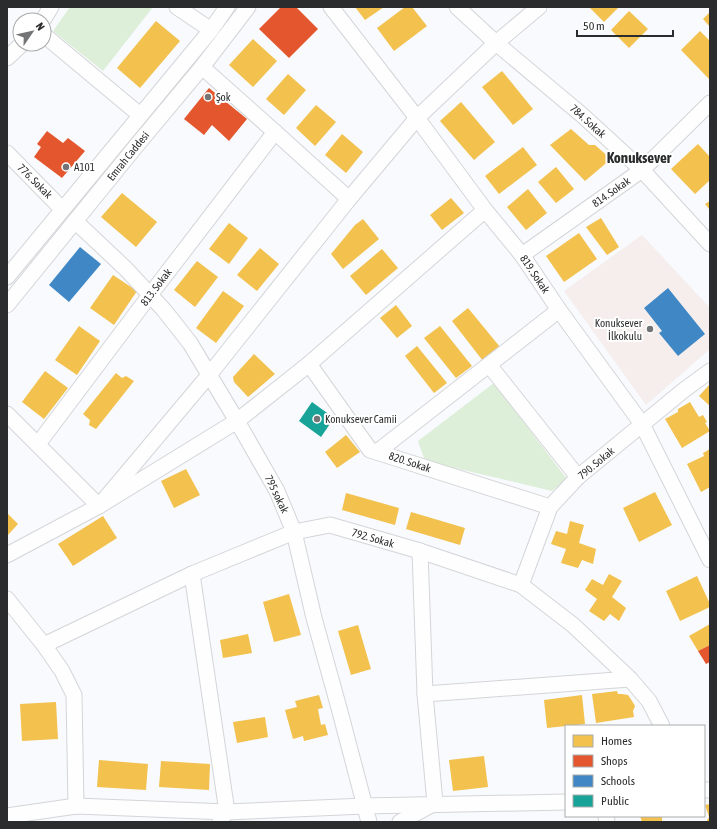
<svg xmlns="http://www.w3.org/2000/svg" width="717" height="829" viewBox="0 0 717 829" font-family="'Asap Condensed',sans-serif">
	<rect width="100%" height="100%" fill="#f8fafd"/>
	<polygon fill="#f6eeed" points="642,235 710,308 710,349 646,405 564,291"/>
	<g fill="#ddefd9">
		<polygon points="70,7 153,7 103,71 53,31"/>
		<polygon points="494,383 567,479 552,491 425,461 418,441"/>
	</g>
	<g fill="#f2c14e">
		<polygon points="355,7 384,7 365,20"/>
		<polygon points="405,7 412,7 427,26 394,51 377,28"/>
		<polygon points="589,7 619,7 604,22"/>
		<polygon points="629,11 648,29 629,48 611,30"/>
		<polygon points="710,12 710,27 703,19"/>
		<polygon points="156,21 180,41 140,88 117,68"/>
		<polygon points="700,31 710,41 710,78 709,79 681,50"/>
		<polygon points="253,39 277,61 253,87 229,65"/>
		<polygon points="502,71 533,109 513,125 482,87"/>
		<polygon points="288,74 306,90 284,115 266,99"/>
		<polygon points="461,102 495,142 474,160 440,121"/>
		<polygon points="316,105 336,122 315,146 296,128"/>
		<polygon points="571,129 589,145 595,145 611,159 585,181 550,145"/>
		<polygon points="342,134 363,152 346,173 325,155"/>
		<polygon points="698,144 710,157 710,180 695,194 671,169"/>
		<polygon points="523,147 537,165 499,194 485,176"/>
		<polygon points="556,167 574,189 556,203 538,182"/>
		<polygon points="528,189 547,213 526,230 507,207"/>
		<polygon points="122,193 157,222 136,247 101,217"/>
		<polygon points="451,198 464,213 442,230 430,215"/>
		<polygon points="710,201 710,210 705,204"/>
		<polygon points="601,218 619,247 607,255 586,227"/>
		<polygon points="363,219 379,239 343,269 331,254 355,225"/>
		<polygon points="229,223 248,238 229,264 209,249"/>
		<polygon points="579,233 597,259 564,282 546,256"/>
		<polygon points="260,248 279,264 257,291 237,275"/>
		<polygon points="382,249 398,268 366,295 350,276"/>
		<polygon points="197,261 218,277 195,307 174,290"/>
		<polygon points="113,275 137,291 114,325 90,308"/>
		<polygon points="223,291 244,306 216,343 196,328"/>
		<polygon points="396,305 412,326 397,338 380,318"/>
		<polygon points="468,308 500,347 483,361 452,321"/>
		<polygon points="79,326 100,341 77,375 55,360"/>
		<polygon points="440,326 472,366 456,378 424,338"/>
		<polygon points="417,346 447,383 434,393 405,356"/>
		<polygon points="254,354 275,374 248,397 234,382 233,377"/>
		<polygon points="45,371 68,388 44,419 22,402"/>
		<polygon points="116,373 122,378 126,376 134,381 96,429 89,425 90,420 83,414"/>
		<polygon points="710,384 710,406 699,396"/>
		<polygon points="690,402 699,417 703,415 707,422 705,423 710,431 682,448 665,419 678,412 678,409"/>
		<polygon points="346,435 360,452 337,468 325,452"/>
		<polygon points="710,449 710,487 701,492 687,464 704,456 703,453"/>
		<polygon points="186,469 200,495 174,508 161,481"/>
		<polygon points="655,492 672,525 639,542 623,508"/>
		<polygon points="346,493 399,508 395,525 342,510"/>
		<polygon points="411,512 465,528 460,545 406,529"/>
		<polygon points="7,513 18,524 7,536"/>
		<polygon points="103,516 117,538 73,566 58,544"/>
		<polygon points="570,521 584,525 579,543 596,549 593,564 582,560 578,568 561,563 566,549 551,544 556,531 567,534"/>
		<polygon points="609,574 622,581 612,597 626,608 619,621 610,614 604,621 589,611 597,599 585,590 592,579 603,585"/>
		<polygon points="697,576 710,604 710,607 680,621 666,591"/>
		<polygon points="289,594 301,635 274,642 263,602"/>
		<polygon points="710,624 710,645 698,651 689,636"/>
		<polygon points="358,625 371,669 351,675 338,631"/>
		<polygon points="248,634 252,653 223,658 220,640"/>
		<polygon points="617,691 618,694 622,694 628,695 632,701 635,706 633,711 634,717 596,723 592,694"/>
		<polygon points="319,695 323,708 318,709 321,725 325,724 328,735 304,741 303,736 293,739 285,710 297,707 295,701"/>
		<polygon points="582,695 585,724 547,728 544,700"/>
		<polygon points="56,702 58,739 22,741 20,704"/>
		<polygon points="265,717 268,737 237,743 233,722"/>
		<polygon points="484,756 488,787 453,791 449,760"/>
		<polygon points="99,760 148,764 146,790 97,787"/>
		<polygon points="161,761 210,764 209,790 159,787"/>
		<polygon points="710,804 710,822 706,822 709,817 705,805"/>
		<polygon points="640,816 662,816 662,822 642,822"/>
	</g>
	<g fill="#e4572e">
		<polygon points="281,7 296,7 318,29 289,58 259,29"/>
		<polygon points="209,88 247,119 229,141 212,125 204,135 184,119"/>
		<polygon points="47,131 63,143 68,138 85,151 62,178 34,157 41,147 37,144"/>
		<polygon points="710,645 710,662 706,664 698,651"/>
	</g>
	<g fill="#3f88c5">
		<polygon points="80,247 101,264 69,302 49,285"/>
		<polygon points="668,288 705,334 678,356 659,333 662,331 644,308"/>
	</g>
	<polygon fill="#17a398" points="312,402 334,418 321,437 299,421"/>
	<g fill="none" stroke-linecap="round" stroke-linejoin="round">
		<g stroke="#d4d5d8" stroke-width="17">
			<g id="minor">
				<polyline points="177,7 211,30"/>
				<polyline points="331,7 417,118 485,210 522,255 559,310 642,424 710,560"/>
				<polyline points="457,7 496,43 582,115 642,170 710,244"/>
				<polyline points="43,20 51,7"/>
				<polyline points="44,35 140,115"/>
				<polyline points="7,58 22,44"/>
				<polyline points="202,67 275,132 349,199"/>
				<polyline points="7,153 62,209"/>
				<polyline points="75,221 126,269 164,310 190,343 237,421 277,491 294,532 314,618 339,708 369,822"/>
				<polyline points="522,255 642,170 710,103"/>
				<polyline points="7,277 211,30 227,7"/>
				<polyline points="7,305 137,145 202,67 248,7"/>
				<polyline points="309,364 370,450 550,507"/>
				<polyline points="489,365 578,477"/>
				<polyline points="7,414 99,506 237,421 309,364 485,210"/>
				<polyline points="38,444 150,295 275,132"/>
				<polyline points="377,452 559,310"/>
				<polyline points="7,555 99,506 209,375 349,199 417,118 496,43 539,7"/>
				<polyline points="192,574 227,812 220,819"/>
				<polyline points="521,585 550,507 578,477 684,390 710,371"/>
				<polyline points="7,599 44,645 62,671 74,695 76,806"/>
				<polyline points="44,645 192,574 294,532 330,525 420,551 521,585 573,625 630,679 649,701 662,726"/>
				<polyline points="425,694 630,679"/>
				<polyline points="704,790 710,790"/>
				<polyline points="7,816 76,806 227,812 365,806 566,802"/>
				<polyline points="606,816 607,822"/>
				<polyline points="400,822 435,803 425,694 420,551"/>
			</g>
		</g>
		<use href="#minor" stroke="#fefeff" stroke-width="15"/>
	</g>
	<g fill="#737476" stroke="#fff" stroke-width="1.5">
		<circle cx="208" cy="97" r="4"/>
		<circle cx="66" cy="167" r="4"/>
		<circle cx="650" cy="329" r="4"/>
		<circle cx="317" cy="419" r="4"/>
	</g>
	<g text-anchor="middle" dominant-baseline="central" stroke-width="4" stroke-linejoin="round" paint-order="stroke">
		<g font-size="11" fill="#2b2c2d" stroke="#fff" text-anchor="start">
			<text x="216" y="97">Şok</text>
			<text x="74" y="167">A101</text>
			<text x="642" y="323" text-anchor="end">Konuksever<tspan x="642" dy="13">İlkokulu</tspan></text>
			<text x="325" y="419">Konuksever Camii</text>
		</g>
		<g font-size="11" fill="#2b2c2d" stroke="#fff">
			<text transform="translate(588 121) rotate(42)">784. Sokak</text>
			<text transform="translate(128 156) rotate(-51)">Emrah Caddesi</text>
			<text transform="translate(35 181) rotate(45)">776. Sokak</text>
			<text transform="translate(611 192) rotate(-35)">814. Sokak</text>
			<text transform="translate(535 274) rotate(56)">819. Sokak</text>
			<text transform="translate(156 287) rotate(-53)">813. Sokak</text>
			<text transform="translate(410 462) rotate(18)">820. Sokak</text>
			<text transform="translate(596 463) rotate(-40)">790. Sokak</text>
			<text transform="translate(277 494) rotate(64)">795 sokak</text>
			<text transform="translate(373 538) rotate(16)">792. Sokak</text>
		</g>
		<g font-size="15" font-weight="bold" fill="#2b2c2d" stroke="#fff">
			<text x="639" y="157">Konuksever</text>
		</g>
	</g>
	<rect width="717" height="829" fill="none" stroke="#2b2c2d" stroke-width="16"/>
	<rect x="565" y="725" width="140" height="92" fill="#ffffff" stroke="#aaabab"/>
	<rect x="573" y="735" width="20" height="12" fill="#f2c14e" stroke="#aaabab"/>
	<text x="601" y="745" font-size="12" fill="#2b2c2d">Homes</text>
	<rect x="573" y="755" width="20" height="12" fill="#e4572e" stroke="#aaabab"/>
	<text x="601" y="765" font-size="12" fill="#2b2c2d">Shops</text>
	<rect x="573" y="775" width="20" height="12" fill="#3f88c5" stroke="#aaabab"/>
	<text x="601" y="785" font-size="12" fill="#2b2c2d">Schools</text>
	<rect x="573" y="795" width="20" height="12" fill="#17a398" stroke="#aaabab"/>
	<text x="601" y="805" font-size="12" fill="#2b2c2d">Public</text>
	<g transform="translate(32 32) rotate(56)"><circle r="19" fill="#ffffff" stroke="#aaabab"/>
	<path d="M0-3L7 15L0 10L-7 15Z" fill="#737476"/>
	<text y="-6" font-size="11" font-weight="bold" text-anchor="middle" fill="#2b2c2d">N</text>
	</g>
	<path d="M577 30v6h96v-6" fill="none" stroke="#2b2c2d" stroke-width="2"/>
	<text x="583" y="30" font-size="12" fill="#2b2c2d" stroke="#ffffff" stroke-width="3" paint-order="stroke">50 m</text>
</svg>
